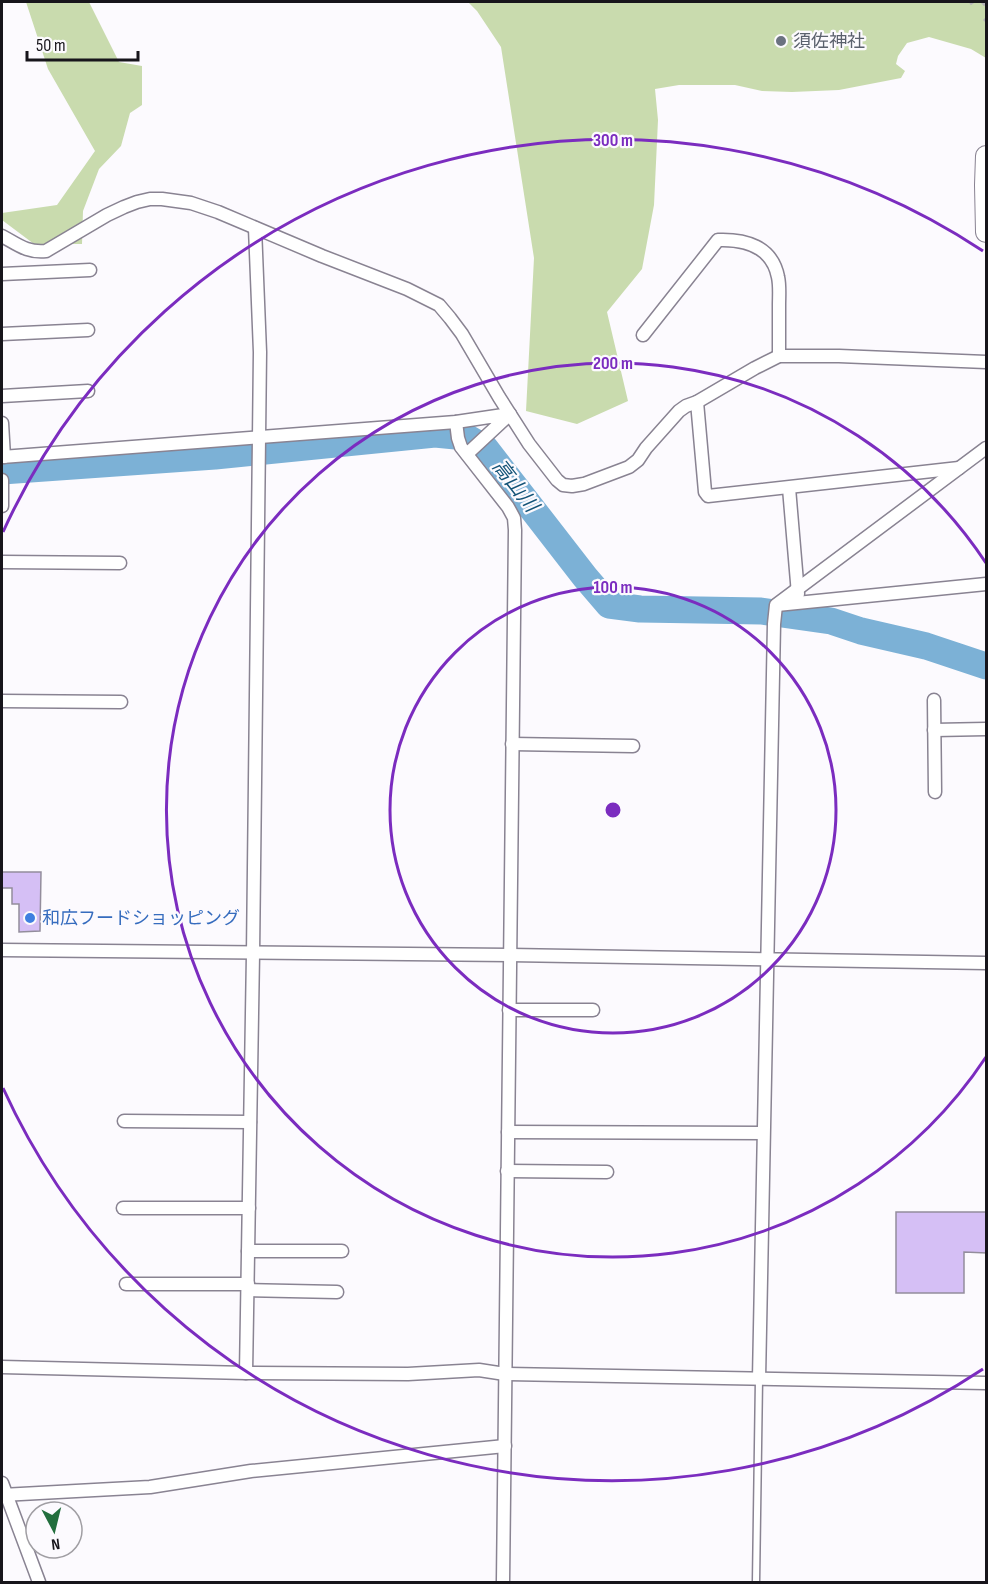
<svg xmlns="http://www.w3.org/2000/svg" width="988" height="1584" viewBox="0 0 988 1584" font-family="'Sofia Sans Condensed','Noto Sans JP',sans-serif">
	<rect width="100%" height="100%" fill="#fcfafe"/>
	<g fill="#c9dbae">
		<polygon points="26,2 89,2 119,62 142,66 142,105 130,113 121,146 99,169 83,211 82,244 34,244 2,220 2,213 57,205 95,151 48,69"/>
		<polygon points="468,2 986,2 986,58 971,49 929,37 907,43 898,56 896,64 905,71 901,78 839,90 792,92 762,91 735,85 679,85 655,89 658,120 654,205 642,269 607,312 628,401 577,424 526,411 534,258 501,47 477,11"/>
	</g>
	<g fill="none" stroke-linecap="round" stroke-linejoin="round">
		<polyline stroke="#7cb1d6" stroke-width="27" points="2,471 215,456 435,434 466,437 485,448 585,577 609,605 640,609 761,611 831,621 861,631 926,646 986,666"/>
	</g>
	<g fill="#d5bff5" stroke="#938d9c" stroke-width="1.5">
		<polygon points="2,872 41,872 40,931 19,932 19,904 12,904 12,888 2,888"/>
		<polygon points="896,1212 987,1212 987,1253 964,1252 964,1293 896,1293"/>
	</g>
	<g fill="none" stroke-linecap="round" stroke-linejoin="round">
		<g stroke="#898392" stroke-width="9">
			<polyline id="service" points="756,1582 759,1379"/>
		</g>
		<g stroke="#898392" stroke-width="15">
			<g id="minor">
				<path d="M2 236C17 244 27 253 46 251L107 215 124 207 137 202 150 199H162L191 203 218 212 322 256 407 289 439 305 450 318 462 334 499 397 529 444 557 480 563 485 572 486 584 484 629 467 638 460 646 448 679 411 686 406 697 402 755 368 779 356H839L986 362"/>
				<polyline points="2,274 90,270"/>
				<polyline points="2,334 88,330"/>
				<path d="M643 335 718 240C745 239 772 246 778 277 780 286 779 296 779 305 779 322 779 339 779 356"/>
				<polyline points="2,396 88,391"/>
				<polyline points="697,402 705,492 708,496 959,468"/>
				<polyline points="456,422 458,438 461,447 508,507 514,518 515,530 503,1582"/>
				<polyline points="2,423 4,457"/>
				<polyline points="2,457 456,422 510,414 467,454"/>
				<polyline points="2,480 2,506"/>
				<polyline points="789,488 798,594"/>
				<polyline points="2,562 120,563"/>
				<polyline points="777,605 986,584"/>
				<polyline points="934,700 935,792"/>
				<polyline points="2,701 121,702"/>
				<polyline points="934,730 986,729"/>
				<polyline points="512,744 633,746"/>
				<polyline points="2,950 510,955 986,963"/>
				<polyline points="509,1010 593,1010"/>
				<polyline points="124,1121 250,1122"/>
				<polyline points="508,1132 763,1133"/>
				<polyline points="507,1171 607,1172"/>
				<polyline points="123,1208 249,1208"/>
				<polyline points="248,1251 342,1251"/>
				<polyline points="126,1284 248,1284"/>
				<polyline points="248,1290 337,1292"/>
				<polyline points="2,1367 246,1373 408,1374 479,1370 505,1374 986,1383"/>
				<polyline points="246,1373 253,954 260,352 255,228"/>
				<polyline points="759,1379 774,624 776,605 986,448"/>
				<polyline points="2,1483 39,1582"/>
				<polyline points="2,1495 150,1487 251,1471 505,1446"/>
			</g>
		</g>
		<g stroke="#898392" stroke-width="22">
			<polyline id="primary" points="986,156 985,185 986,232"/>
		</g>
		<g stroke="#b6b4b8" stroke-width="3" stroke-dasharray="4.5 3" stroke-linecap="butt">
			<polyline points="982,2 986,6"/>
			<polyline points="970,4 973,2"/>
			<polyline points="984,21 986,19"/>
		</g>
		<use href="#service" stroke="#fff" stroke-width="6"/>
		<use href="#minor" stroke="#fff" stroke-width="12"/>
		<use href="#primary" stroke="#fff" stroke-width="20"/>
	</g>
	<g fill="none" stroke="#7b2cbf" stroke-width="3">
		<circle cx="613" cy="810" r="223"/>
		<path d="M986 1057A447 447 0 1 1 986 563"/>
		<path d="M983 1369A670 670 0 0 1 3 1088M3 532A670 670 0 0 1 983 251"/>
	</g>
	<circle fill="#6b7280" stroke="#fcfafe" stroke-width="2" cx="781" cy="41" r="6"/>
	<circle fill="#3f7fe0" stroke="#fcfafe" stroke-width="2" cx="30" cy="918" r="6"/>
	<g text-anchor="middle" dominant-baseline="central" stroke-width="4.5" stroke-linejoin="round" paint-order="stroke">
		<g font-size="18" fill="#5b616d" stroke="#fcfafe" text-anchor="start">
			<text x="793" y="41">須佐神社</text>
		</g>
		<g font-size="18" fill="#366cbe" stroke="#fcfafe" text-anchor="start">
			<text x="42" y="918">和広フードショッピング</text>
		</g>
		<g font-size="20" font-style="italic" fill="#135377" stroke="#fcfafe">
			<text transform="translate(515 486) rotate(52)">高山川</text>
		</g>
	</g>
	<circle cx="613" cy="810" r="9" fill="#7b2cbf" stroke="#fcfafe" stroke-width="3"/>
	<g font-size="18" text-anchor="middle" font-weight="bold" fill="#7b2cbf" stroke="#fcfafe" stroke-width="4.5" stroke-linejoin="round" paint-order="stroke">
		<text x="613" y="146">300 m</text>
		<text x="613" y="369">200 m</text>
		<text x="613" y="593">100 m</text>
	</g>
	<rect width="988" height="1584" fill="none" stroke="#17151b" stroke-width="6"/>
	<g transform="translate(54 1530) rotate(173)"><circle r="28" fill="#fcfafe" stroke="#a09ea3" stroke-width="1.5"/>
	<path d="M0-4.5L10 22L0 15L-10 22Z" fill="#226e3d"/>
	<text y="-9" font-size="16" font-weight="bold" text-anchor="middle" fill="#17151b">N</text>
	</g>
	<path d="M27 51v9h111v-9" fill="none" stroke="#17151b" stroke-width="3"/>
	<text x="36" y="51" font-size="18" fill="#17151b" stroke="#fcfafe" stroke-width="4.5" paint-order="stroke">50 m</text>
</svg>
